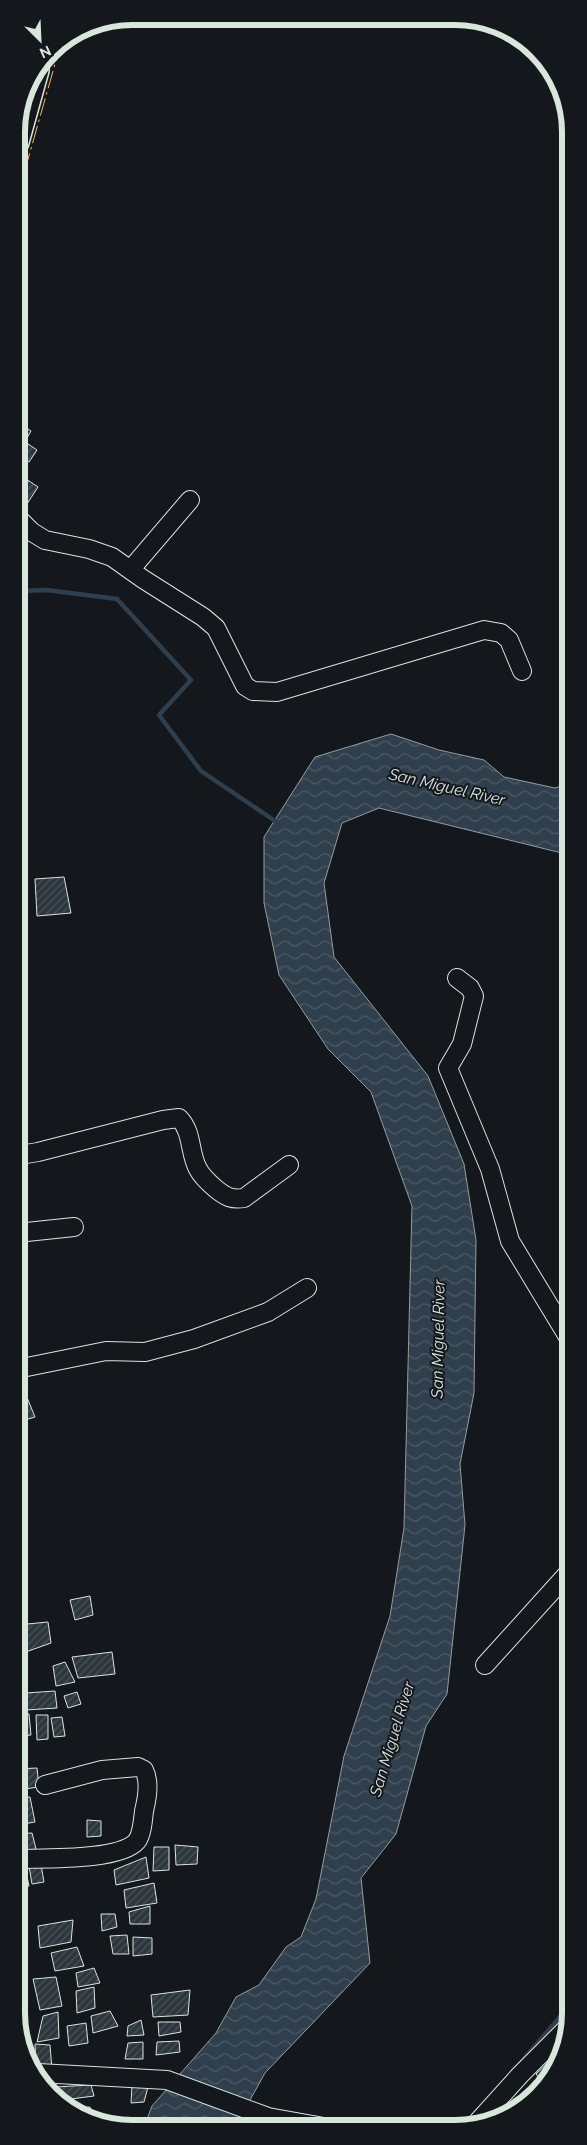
<svg xmlns="http://www.w3.org/2000/svg" width="587" height="2145" viewBox="0 0 587 2145" font-family="Raleway,sans-serif">
	<defs>
		<pattern id="water-waves" width="16" height="10" patternUnits="userSpaceOnUse" patternTransform="scale(1.25)"><rect width="16" height="10" fill="#2f3f4d"/><path d="M0 5q4-4 8 0t8 0" fill="none" stroke="#4c5b66"/></pattern>
		<pattern id="building-hatch" width="6" height="6" patternUnits="userSpaceOnUse" patternTransform="scale(1.25)"><rect width="6" height="6" fill="#2c363c"/><path d="M-1 1l2-2M0 6l6-6M5 7l2-2" fill="none" stroke="#4a5358"/></pattern>
	</defs>
	<rect width="100%" height="100%" fill="#14181c"/>
	<polygon fill="url(#water-waves)" stroke="#939e99" points="391,734 439,750 484,760 504,777 555,788 570,783 570,855 379,808 342,823 324,883 334,957 428,1076 464,1164 476,1240 474,1393 460,1464 465,1525 447,1694 426,1726 396,1834 361,1878 370,1963 265,2073 235,2127 144,2127 152,2106 216,2033 236,1997 259,1985 286,1947 301,1937 316,1899 344,1756 390,1616 404,1528 412,1206 371,1092 328,1049 279,975 264,903 264,837 315,757"/>
	<g fill="none" stroke-linecap="round" stroke-linejoin="round">
		<g stroke="#2f3f4d" stroke-width="4.5">
			<polyline points="17,591 47,590 117,599 191,680 159,715 201,771 278,823"/>
			<polyline points="517,2067 571,2004"/>
		</g>
	</g>
	<g fill="url(#building-hatch)" stroke="#d8e6dc">
		<polygon points="17,422 31,431 23,445 17,441"/>
		<polygon points="28,444 37,450 29,462 20,456"/>
		<polygon points="23,477 38,487 25,507 17,502 17,485"/>
		<polygon points="18,786 20,815 17,816 17,787"/>
		<polygon points="17,861 22,861 18,887 17,887"/>
		<polygon points="64,877 71,913 37,916 35,879"/>
		<polygon points="24,1390 35,1417 18,1422 17,1393"/>
		<polygon points="25,1474 22,1499 17,1499 17,1476"/>
		<polygon points="90,1596 93,1615 75,1620 70,1600"/>
		<polygon points="48,1622 51,1643 20,1654 17,1625"/>
		<polygon points="112,1652 115,1674 78,1678 72,1657"/>
		<polygon points="65,1662 75,1682 56,1686 53,1666"/>
		<polygon points="55,1691 57,1708 26,1710 26,1693"/>
		<polygon points="77,1692 81,1704 68,1708 64,1696"/>
		<polygon points="20,1714 29,1714 31,1735 20,1736"/>
		<polygon points="36,1715 48,1715 48,1739 37,1740"/>
		<polygon points="62,1717 65,1736 54,1737 51,1718"/>
		<polygon points="37,1768 39,1787 17,1790 17,1769"/>
		<polygon points="30,1797 35,1822 17,1825 17,1798"/>
		<polygon points="87,1820 101,1821 101,1836 87,1837"/>
		<polygon points="32,1833 37,1853 17,1856 17,1834"/>
		<polygon points="175,1845 198,1847 197,1864 176,1865"/>
		<polygon points="154,1847 169,1847 169,1870 153,1871"/>
		<polygon points="146,1857 149,1878 116,1885 114,1870"/>
		<polygon points="41,1865 44,1882 32,1884 29,1866"/>
		<polygon points="25,1866 29,1886 17,1888 17,1867"/>
		<polygon points="154,1883 157,1903 126,1908 124,1890"/>
		<polygon points="150,1906 150,1924 130,1924 129,1912"/>
		<polygon points="101,1914 115,1914 117,1927 102,1931"/>
		<polygon points="73,1920 71,1942 40,1948 38,1926"/>
		<polygon points="127,1935 129,1954 113,1954 110,1936"/>
		<polygon points="133,1937 152,1938 152,1954 133,1956"/>
		<polygon points="77,1947 84,1966 55,1971 51,1953"/>
		<polygon points="94,1968 100,1983 78,1987 76,1973"/>
		<polygon points="56,1977 62,2006 40,2010 33,1979"/>
		<polygon points="94,1987 95,2008 77,2013 76,1991"/>
		<polygon points="190,1990 188,2015 153,2017 151,1995"/>
		<polygon points="110,2011 118,2026 93,2033 91,2016"/>
		<polygon points="58,2012 59,2038 37,2042 43,2016"/>
		<polygon points="141,2020 144,2035 127,2036 128,2026"/>
		<polygon points="158,2022 180,2022 181,2032 159,2036"/>
		<polygon points="86,2023 88,2043 69,2046 67,2026"/>
		<polygon points="179,2041 180,2052 156,2055 157,2042"/>
		<polygon points="566,2041 562,2057 556,2051"/>
		<polygon points="143,2042 143,2059 125,2059 128,2043"/>
		<polygon points="35,2044 50,2045 52,2070 36,2070"/>
		<polygon points="552,2059 557,2065 545,2085 536,2074"/>
		<polygon points="91,2085 94,2096 63,2100 55,2095 55,2087"/>
		<polygon points="132,2085 148,2087 144,2102 131,2103"/>
		<polygon points="90,2107 91,2116 77,2108"/>
	</g>
	<g fill="none" stroke-linecap="round" stroke-linejoin="round">
		<g stroke="#d8e6dc" stroke-width="20">
			<g id="minor">
				<polyline points="17,517 32,532 45,540 89,549 112,557 143,579 203,617 216,628 245,686 253,691 277,692 484,630 501,633 509,640 522,671"/>
				<polyline points="131,569 190,500"/>
				<polyline points="457,978 470,988 474,996 462,1044 448,1068 490,1169 510,1241 570,1340"/>
				<path d="M17 1150 26 1154 38 1152 163 1120 179 1118C193 1132 189 1153 198 1169 202 1177 209 1183 216 1189 226 1197 232 1200 244 1198L289 1165"/>
				<polyline points="17,1233 74,1227"/>
				<polyline points="17,1369 106,1351 145,1352 194,1339 268,1312 307,1288"/>
				<polyline points="485,1665 570,1571"/>
				<path d="M17 1859C44 1858 120 1861 137 1841 142 1834 143 1820 144 1811 147 1799 150 1781 144 1770L138 1767 102 1770 45 1785"/>
				<polyline points="38,2073 167,2080 268,2117 324,2127"/>
				<polyline points="474,2126 520,2075 569,2026"/>
			</g>
		</g>
		<g stroke="#d8e6dc" stroke-width="28">
			<polyline id="highway" points="16,142 36,70"/>
		</g>
		<use href="#minor" stroke="#14181c" stroke-width="18"/>
		<use href="#highway" stroke="#14181c" stroke-width="25"/>
		<polyline stroke="#ffb74d" stroke-width="1" stroke-dasharray="18 4 2.5 4" stroke-linecap="butt" points="17,198 61,43"/>
	</g>
	<g text-anchor="middle" dominant-baseline="central" stroke-width="4" stroke-linejoin="round" paint-order="stroke">
		<g font-size="16" font-style="italic" fill="#d8e6dc" stroke="#14181c">
			<text transform="translate(447 787) rotate(13)">San Miguel River</text>
			<text transform="translate(438 1339) rotate(-89)">San Miguel River</text>
			<text transform="translate(392 1739) rotate(-73)">San Miguel River</text>
		</g>
	</g>
	<path d="M0 0H587V2145H0ZM132 25H455A107 107 0 0 1 562 132V2013A107 107 0 0 1 455 2120H132A107 107 0 0 1 25 2013V132A107 107 0 0 1 132 25Z" fill="#14181c" fill-rule="evenodd"/>
	<path fill="none" stroke="#d8e6dc" stroke-width="6" d="M132 25H455A107 107 0 0 1 562 132V2013A107 107 0 0 1 455 2120H132A107 107 0 0 1 25 2013V132A107 107 0 0 1 132 25Z"/>
	<g transform="translate(40 40) rotate(156)" stroke="#14181c" stroke-width="4" paint-order="stroke">
	<path d="M0-4L9 19L0 12L-9 19Z" fill="#d8e6dc"/>
	<text y="-8" font-size="14" font-weight="bold" text-anchor="middle" fill="#d8e6dc">N</text>
	</g>
</svg>
